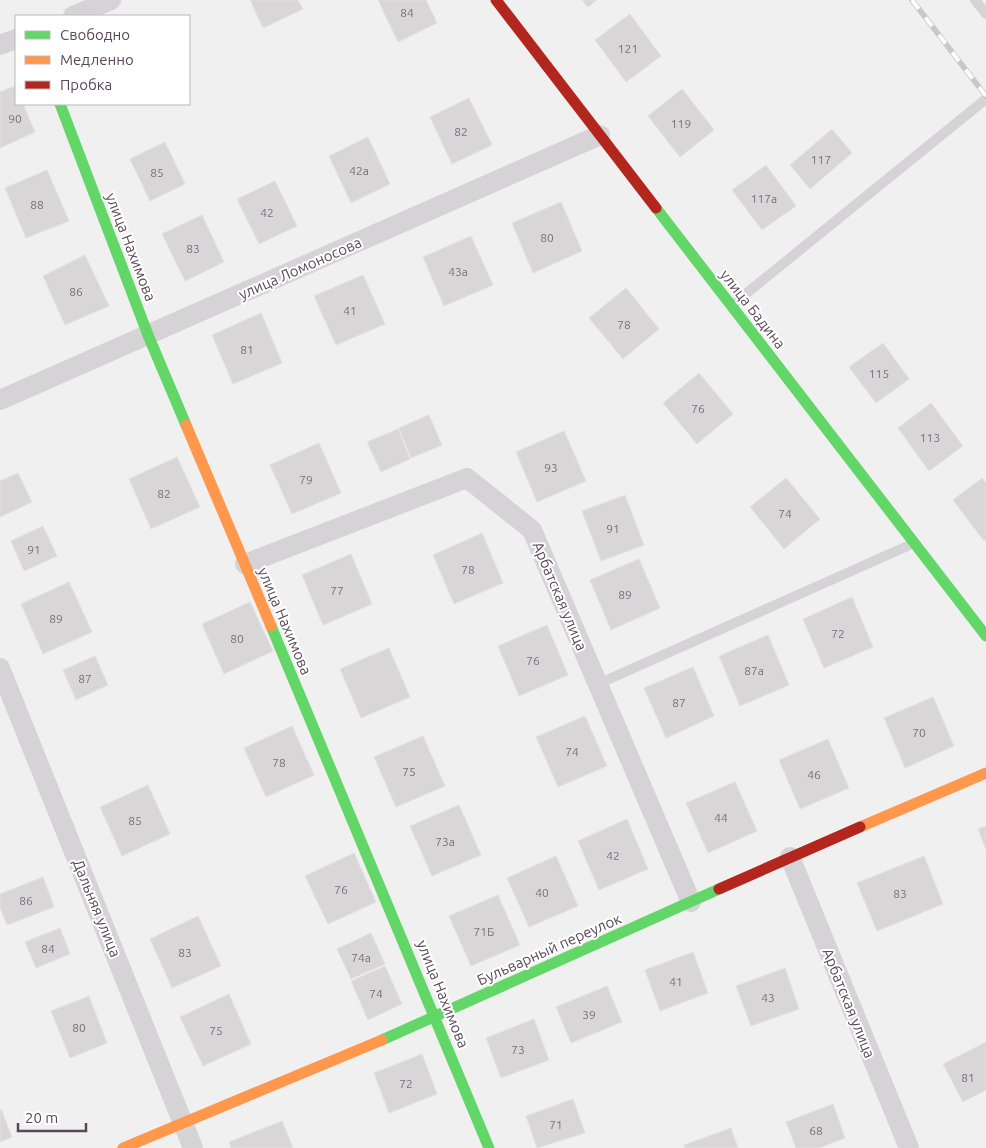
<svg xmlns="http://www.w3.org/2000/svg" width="986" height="1148" viewBox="0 0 986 1148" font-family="Ubuntu,sans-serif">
	<rect width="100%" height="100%" fill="#f0f0f0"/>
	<g fill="#d9d6d8" stroke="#e2e1e2">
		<polygon points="250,0 298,0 303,9 263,28"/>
		<polygon points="378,0 426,0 437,23 398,42"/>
		<polygon points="582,0 597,0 588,7"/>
		<polygon points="630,14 661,56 626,82 595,40"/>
		<polygon points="15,86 16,104 23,104 35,132 0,148 0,92"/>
		<polygon points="682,89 714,130 680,157 648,116"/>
		<polygon points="469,98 492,145 452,164 430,117"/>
		<polygon points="832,129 852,153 810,189 790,165"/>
		<polygon points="368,137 390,184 351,203 329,156"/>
		<polygon points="165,142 185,184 150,201 130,159"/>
		<polygon points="766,165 796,206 762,230 732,190"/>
		<polygon points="47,170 69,221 26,238 5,188"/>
		<polygon points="275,181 297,226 259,244 237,199"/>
		<polygon points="561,202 582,251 533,273 512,223"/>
		<polygon points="202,215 224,262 185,281 162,234"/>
		<polygon points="471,236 493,285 444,306 423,257"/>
		<polygon points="85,255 109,306 65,325 43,276"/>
		<polygon points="363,275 385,324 336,345 314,296"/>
		<polygon points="626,288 659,329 623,359 589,318"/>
		<polygon points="261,313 282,363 233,384 212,335"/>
		<polygon points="883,343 909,379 876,403 849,367"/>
		<polygon points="699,373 733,414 697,444 663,403"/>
		<polygon points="931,403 963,446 929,471 898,428"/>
		<polygon points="429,415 442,445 411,458 399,428"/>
		<polygon points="398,429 410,459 381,472 367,442"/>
		<polygon points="564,431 586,481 537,502 516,452"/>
		<polygon points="319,443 341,493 292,514 270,465"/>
		<polygon points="177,457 200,507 151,529 129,479"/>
		<polygon points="18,473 32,502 0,517 0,481"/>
		<polygon points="786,478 820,519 784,549 750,507"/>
		<polygon points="982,478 986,483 986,540 984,541 953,500"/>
		<polygon points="625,495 644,545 601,561 582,511"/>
		<polygon points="43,526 57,556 24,571 11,541"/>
		<polygon points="482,533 503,583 454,604 433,555"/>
		<polygon points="351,554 372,604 323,625 302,575"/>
		<polygon points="639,559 660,608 611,630 590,580"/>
		<polygon points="69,582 92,632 43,654 21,604"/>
		<polygon points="852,597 873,647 824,668 803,619"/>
		<polygon points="250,602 273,651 224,674 202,624"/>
		<polygon points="547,625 568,675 519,696 498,646"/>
		<polygon points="768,635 789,685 740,706 719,656"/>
		<polygon points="389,648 410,697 361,718 340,669"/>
		<polygon points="95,656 108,685 76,700 63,670"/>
		<polygon points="693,667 714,716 666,738 644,688"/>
		<polygon points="933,697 954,746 905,768 884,718"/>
		<polygon points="585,716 607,766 558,787 536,737"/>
		<polygon points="292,726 314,775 266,797 244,748"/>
		<polygon points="423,736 445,786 396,807 374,757"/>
		<polygon points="828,739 849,788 800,809 779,760"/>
		<polygon points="735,782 757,831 708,853 686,803"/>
		<polygon points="148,785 170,834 122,856 100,807"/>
		<polygon points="459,805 481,855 432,876 410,826"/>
		<polygon points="627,819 648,869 599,890 578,841"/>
		<polygon points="986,826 986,850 978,829"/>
		<polygon points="354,853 376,902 328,924 305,876"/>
		<polygon points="556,856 578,906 529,927 507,878"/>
		<polygon points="924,856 943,904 877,931 857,883"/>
		<polygon points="43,877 54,907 7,925 0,908 0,894"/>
		<polygon points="498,895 520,945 471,966 449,916"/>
		<polygon points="198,916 221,966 172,988 150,939"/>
		<polygon points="60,928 70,954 36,968 25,942"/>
		<polygon points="371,933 385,964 351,979 337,949"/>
		<polygon points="693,952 708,993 660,1011 645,970"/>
		<polygon points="385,966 402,1004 368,1020 351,981"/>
		<polygon points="785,968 799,1009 751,1026 736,986"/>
		<polygon points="607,986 622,1022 571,1043 556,1007"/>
		<polygon points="229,994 251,1044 203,1066 180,1017"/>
		<polygon points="89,996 107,1043 70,1058 51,1011"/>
		<polygon points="534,1019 549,1060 501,1078 486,1038"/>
		<polygon points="986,1042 986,1090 963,1102 943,1064"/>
		<polygon points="422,1054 437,1094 389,1113 374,1073"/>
		<polygon points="573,1099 585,1133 537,1148 526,1116"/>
		<polygon points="833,1104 845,1138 819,1148 796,1148 786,1122"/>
		<polygon points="1,1109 12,1137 0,1142 0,1110"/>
		<polygon points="282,1121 293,1148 231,1148 229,1142"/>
		<polygon points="731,1128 738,1148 685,1148 684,1145"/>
	</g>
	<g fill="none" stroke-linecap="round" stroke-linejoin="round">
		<g stroke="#d6d3d6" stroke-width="10">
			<polyline points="975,0 986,14"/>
			<polyline points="732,305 986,99"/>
			<polyline points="598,684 912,544"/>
		</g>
		<g stroke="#d6d3d6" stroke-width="20">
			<polyline points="73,16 111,0"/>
			<polyline points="0,45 16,39"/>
			<polyline points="0,400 600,135"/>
			<polyline points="245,564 467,478 532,530 691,902"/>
			<polyline points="0,668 193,1148"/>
			<polyline points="790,857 909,1148"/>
		</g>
		<g stroke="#63d668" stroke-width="11">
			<polyline points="60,104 148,335 186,425"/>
			<polyline points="656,208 986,636"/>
			<polyline points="271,626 489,1148"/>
			<polyline points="382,1040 719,889"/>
		</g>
		<g stroke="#ff974d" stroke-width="11">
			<polyline points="186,425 271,626"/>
			<polyline points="860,827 986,773"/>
			<polyline points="123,1148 382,1040"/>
		</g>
		<g stroke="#b3261e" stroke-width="11">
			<polyline points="496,0 656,208"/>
			<polyline points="719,889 860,827"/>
		</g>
		<g stroke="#cac7ca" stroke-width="5.5">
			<polyline id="rail" points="912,0 986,96"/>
		</g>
		<use href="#rail" stroke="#fff" stroke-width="4" stroke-dasharray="11" stroke-linecap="butt"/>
	</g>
	<g text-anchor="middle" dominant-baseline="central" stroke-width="4" stroke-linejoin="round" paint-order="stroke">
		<g font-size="12" fill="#7c6e7b">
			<text x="407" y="12">84</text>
			<text x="628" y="48">121</text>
			<text x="15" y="118">90</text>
			<text x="681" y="123">119</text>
			<text x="461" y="131">82</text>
			<text x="821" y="159">117</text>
			<text x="359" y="170">42а</text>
			<text x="157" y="172">85</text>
			<text x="764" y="198">117а</text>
			<text x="37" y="204">88</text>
			<text x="267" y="212">42</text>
			<text x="547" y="237">80</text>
			<text x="193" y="248">83</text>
			<text x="458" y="271">43а</text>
			<text x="76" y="291">86</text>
			<text x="350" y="310">41</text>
			<text x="624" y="324">78</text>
			<text x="247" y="349">81</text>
			<text x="879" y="373">115</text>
			<text x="698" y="408">76</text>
			<text x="930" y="437">113</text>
			<text x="551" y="467">93</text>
			<text x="306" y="479">79</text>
			<text x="164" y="493">82</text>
			<text x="785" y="513">74</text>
			<text x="613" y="528">91</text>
			<text x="34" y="549">91</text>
			<text x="468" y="569">78</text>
			<text x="337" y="590">77</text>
			<text x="625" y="594">89</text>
			<text x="56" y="618">89</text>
			<text x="838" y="633">72</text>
			<text x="237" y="638">80</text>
			<text x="533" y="660">76</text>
			<text x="754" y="670">87а</text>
			<text x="85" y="678">87</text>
			<text x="679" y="702">87</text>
			<text x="919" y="732">70</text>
			<text x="572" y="751">74</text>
			<text x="279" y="762">78</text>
			<text x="409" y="771">75</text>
			<text x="814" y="774">46</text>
			<text x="721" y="817">44</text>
			<text x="135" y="820">85</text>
			<text x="445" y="841">73а</text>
			<text x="613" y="855">42</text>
			<text x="341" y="889">76</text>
			<text x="542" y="892">40</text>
			<text x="900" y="893">83</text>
			<text x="26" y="900">86</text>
			<text x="484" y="931">71Б</text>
			<text x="48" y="948">84</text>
			<text x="185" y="952">83</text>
			<text x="361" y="957">74а</text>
			<text x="676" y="981">41</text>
			<text x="376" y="993">74</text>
			<text x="768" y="997">43</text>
			<text x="589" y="1014">39</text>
			<text x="79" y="1027">80</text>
			<text x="216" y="1030">75</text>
			<text x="518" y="1049">73</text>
			<text x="968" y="1077">81</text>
			<text x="406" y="1083">72</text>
			<text x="556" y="1124">71</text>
			<text x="816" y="1130">68</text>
		</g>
		<g font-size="15" fill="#5a4859" stroke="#fff">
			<text transform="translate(131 247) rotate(69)">улица Нахимова</text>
			<text transform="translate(300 268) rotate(-24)">улица Ломоносова</text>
			<text transform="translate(753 309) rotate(52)">улица Бадина</text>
			<text transform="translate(560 596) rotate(67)">Арбатская улица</text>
			<text transform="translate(285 621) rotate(67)">улица Нахимова</text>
			<text transform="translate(97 908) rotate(68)">Дальняя улица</text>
			<text transform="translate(549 949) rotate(-24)">Бульварный переулок</text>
			<text transform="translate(443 994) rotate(68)">улица Нахимова</text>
			<text transform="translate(849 1003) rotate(68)">Арбатская улица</text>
		</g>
	</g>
	<rect x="15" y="15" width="175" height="90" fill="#ffffff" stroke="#bdb6bd"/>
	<rect x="25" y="31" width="25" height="8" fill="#63d668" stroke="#bdb6bd"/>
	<text x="60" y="40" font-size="15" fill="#5a4859">Свободно</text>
	<rect x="25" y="56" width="25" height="8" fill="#ff974d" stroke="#bdb6bd"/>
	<text x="60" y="65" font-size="15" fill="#5a4859">Медленно</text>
	<rect x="25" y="81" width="25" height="8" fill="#b3261e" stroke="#bdb6bd"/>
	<text x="60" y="90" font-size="15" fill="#5a4859">Пробка</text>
	<path d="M18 1123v8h68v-8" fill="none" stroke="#5a4859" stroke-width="2.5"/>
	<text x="25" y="1123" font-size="15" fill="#5a4859" stroke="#ffffff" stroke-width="4" paint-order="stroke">20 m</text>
</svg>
